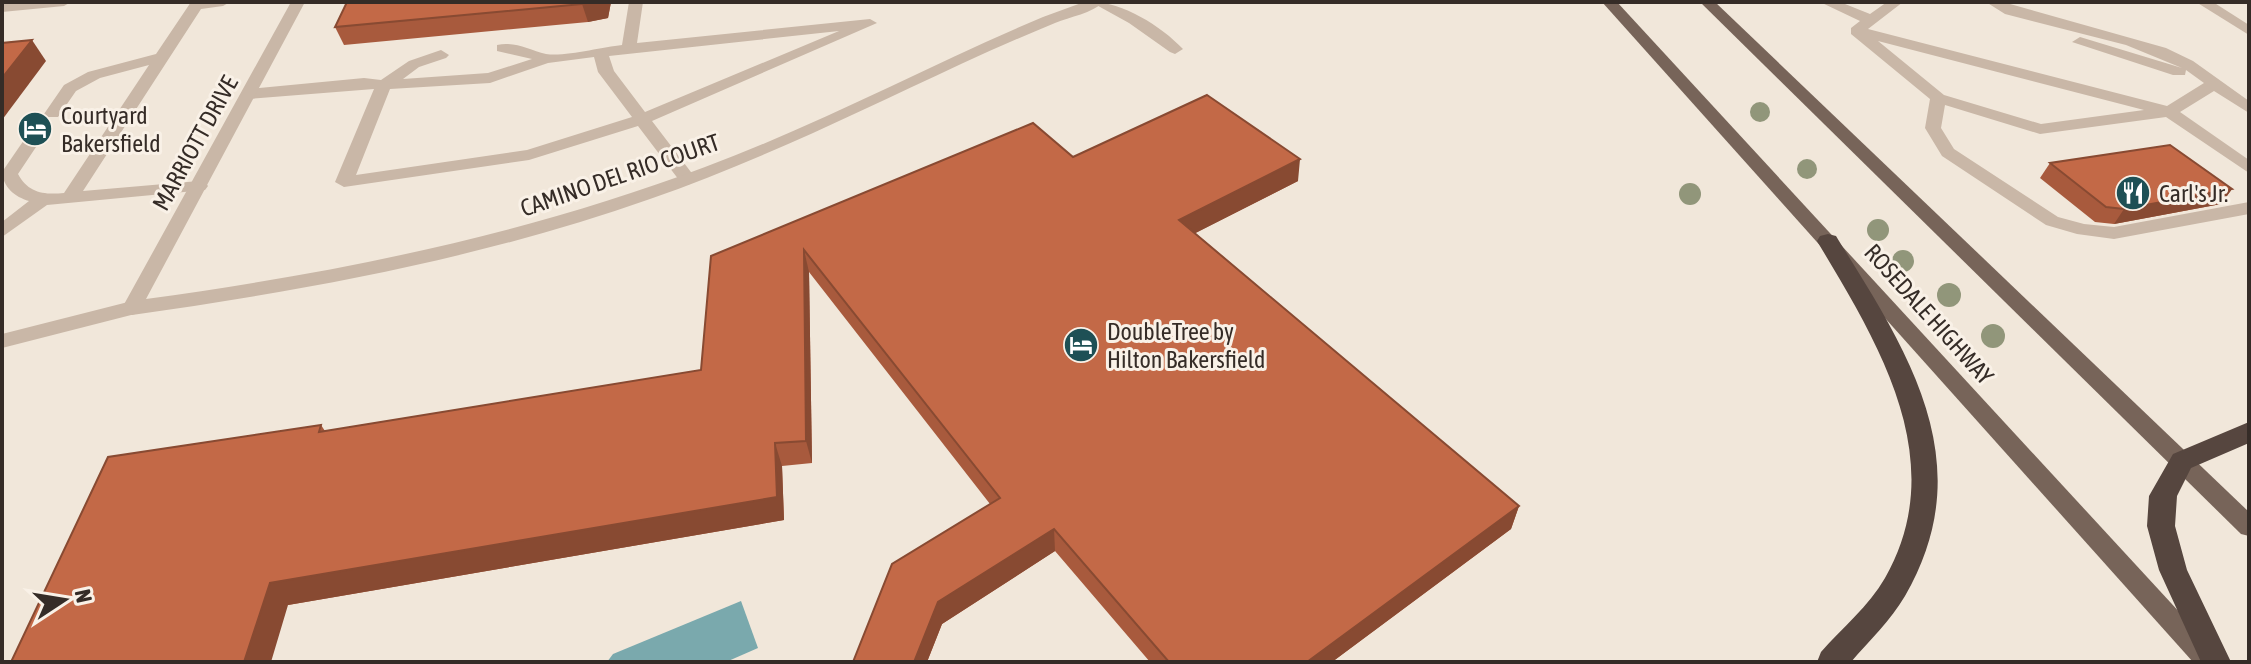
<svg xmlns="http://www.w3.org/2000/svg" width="2251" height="664" viewBox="0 0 2251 664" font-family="'Asap Condensed',sans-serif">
	<rect width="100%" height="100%" fill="#f1e7da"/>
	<polygon fill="#7aa9ad" points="741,601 758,648 726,662 607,662 613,654"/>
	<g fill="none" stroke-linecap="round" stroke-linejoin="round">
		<g fill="#c9b7a7" fill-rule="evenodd">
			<polygon points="19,2 71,2 64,6 2,12 2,4"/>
			<path d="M191 2H230L223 6 201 9 83 191 199 181 205 182 208 186 205 190 47 205 2 237V222L29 201C15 197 3 187 2 172L24 140 30 139 38 144 18 174C28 193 44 195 64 193L149 65 100 78 76 91 58 117H46L44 114 64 85 88 72 156 54Z"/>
			<path d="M629 2H643L637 43 870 19 877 23 652 121 697 180 688 185 682 184 638 126 529 160 344 187 335 182 374 89 249 99 241 94 249 89 364 78 381 80 409 61 441 50 449 55 446 58 419 67 403 79 488 73 532 59 497 51V45C515 41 529 50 546 54 565 57 602 47 622 45ZM839 31 645 112 614 71 609 56ZM594 57 598 72 632 117 527 150 356 175 390 89 490 83 548 63Z"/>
			<path d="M1091 2C1123 2 1161 26 1183 49L1175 54 1170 52 1129 23Z"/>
			<path d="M1820 2H1840L1870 14 1887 2H1903L1868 29 2167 106 2204 83 2186 70 2185 75H2173L2072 42 2080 37 2182 68 2126 45 2005 14 1986 2H2003L2166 48 2193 61 2249 101V113L2214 91 2180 112 2249 160V173L2166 117 2040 134 1945 105 1941 128 1954 149 2058 217 2084 224 2114 227 2249 202V214L2114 239 2077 234 2046 225 1942 156 1925 128 1930 99 1851 34V28L1860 21ZM1878 41 2144 110 2041 124 1944 95Z"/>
			<polygon points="2196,2 2213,2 2249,25 2249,35"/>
			<polygon points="132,301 142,308 139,313 2,348 2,334"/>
		</g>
		<path fill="#c9b7a7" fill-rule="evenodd" d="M291 2H305L146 299C337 273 524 235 705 167 821 124 929 65 1043 17L1084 2H1104C1092 13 1070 17 1055 23 1023 36 992 50 961 64 858 112 757 162 650 199 483 258 308 290 132 315L125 313 122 308Z"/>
		<g fill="#776459" fill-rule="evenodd">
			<polygon points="1602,2 1617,2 2218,654 2222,662 2193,662"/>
			<polygon points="1700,2 1715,2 2249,512 2249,536 2241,534"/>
		</g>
		<g fill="#56463f" fill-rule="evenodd">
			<path d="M1828 234 1836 236 1839 241C1910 355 1981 464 1905 596 1891 620 1869 641 1851 662H1817L1821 652C1842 628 1869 606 1885 578 1952 460 1878 343 1817 241L1820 236Z"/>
			<polygon points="2249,422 2249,443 2191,468 2177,496 2175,526 2187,570 2231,662 2201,662 2159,570 2147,526 2149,496 2173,454"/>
		</g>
	</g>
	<g fill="#91967a">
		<circle cx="1760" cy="112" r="10"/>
		<circle cx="1807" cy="169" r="10"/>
		<circle cx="1690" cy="194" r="11"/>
		<circle cx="1878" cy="230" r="11"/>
		<circle cx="1903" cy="261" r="11"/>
		<circle cx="1949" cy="295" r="12"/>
		<circle cx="1993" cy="336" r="12"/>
	</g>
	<g fill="#a85a3d">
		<polygon points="347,2 611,2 608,18 588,22 344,45 335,27"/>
		<polygon points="1073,157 1298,181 1195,233 1519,506 1511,529 1332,662 1150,662 1055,551 942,624 927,662 853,662 990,504 809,272 812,463 782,466 784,520 288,605 321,425 325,431 701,370 711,256"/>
		<polygon points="2050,163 2232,189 2221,204 2114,224 2095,222 2040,178"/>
	</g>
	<g fill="#884a32">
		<polygon points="592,2 611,2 608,18 588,22 582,4"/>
		<polygon points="32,40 46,61 2,120 2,78"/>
		<polygon points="1300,159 1298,181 1178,242 1179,220"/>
		<polygon points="2232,189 2221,204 2114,224 2124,209"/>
		<polygon points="804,250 809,272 812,463 806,441"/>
		<polygon points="775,443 782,466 784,520 288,605 271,662 244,662 270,583"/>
		<polygon points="1519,506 1511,529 1332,662 1307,662"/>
		<polygon points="1054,529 1055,551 942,624 927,662 914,662 938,602"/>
	</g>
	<g fill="#c36947" stroke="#884a32" stroke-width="2">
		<polygon points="347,2 592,2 582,4 335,27"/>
		<polygon points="32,40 2,78 2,43"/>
		<polygon points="1207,95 1300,159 1179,220 1519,506 1307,662 1169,662 1054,529 938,602 914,662 853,662 892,564 1000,498 804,250 806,441 775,443 777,497 270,583 244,662 11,662 108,457 321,425 319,432 701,370 711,256 1033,123 1073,157"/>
		<polygon points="2170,145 2232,189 2124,209 2106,207 2050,163"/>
	</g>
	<defs>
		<g id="hotel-disc" transform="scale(1.8)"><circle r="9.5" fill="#1e5055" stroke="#f9f1e7"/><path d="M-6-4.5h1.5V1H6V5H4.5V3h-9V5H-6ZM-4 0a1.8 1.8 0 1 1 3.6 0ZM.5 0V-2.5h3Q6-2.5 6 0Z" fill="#fff"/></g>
		<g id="restaurant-disc" transform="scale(1.8)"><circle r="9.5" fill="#1e5055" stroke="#f9f1e7"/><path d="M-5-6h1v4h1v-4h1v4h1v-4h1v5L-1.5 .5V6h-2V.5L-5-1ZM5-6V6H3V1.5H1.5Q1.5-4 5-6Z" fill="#fff"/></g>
	</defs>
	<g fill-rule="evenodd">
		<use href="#hotel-disc" x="35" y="129"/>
		<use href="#restaurant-disc" x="2133" y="193"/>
		<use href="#hotel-disc" x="1081" y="345"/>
	</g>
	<g text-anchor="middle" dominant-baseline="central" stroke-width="6" stroke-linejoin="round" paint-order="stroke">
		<g font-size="24" fill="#352c27" stroke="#f9f1e7" text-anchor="start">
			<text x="61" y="115">Courtyard<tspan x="61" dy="28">Bakersfield</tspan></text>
			<text x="2159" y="193">Carl's Jr.</text>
			<text x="1107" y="331">DoubleTree by<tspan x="1107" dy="28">Hilton Bakersfield</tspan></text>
		</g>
		<g font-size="24" fill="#352c27" stroke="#f9f1e7">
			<text transform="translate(195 143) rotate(-61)">MARRIOTT DRIVE</text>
			<text transform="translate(620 175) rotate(-19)">CAMINO DEL RIO COURT</text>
			<text transform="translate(1929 314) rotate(48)">ROSEDALE HIGHWAY</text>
		</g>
	</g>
	<rect width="2251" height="664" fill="none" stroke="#352c27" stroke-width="8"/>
	<g transform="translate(64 600) rotate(78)" stroke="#f9f1e7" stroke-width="6" paint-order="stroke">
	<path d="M0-6L14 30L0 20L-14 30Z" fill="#352c27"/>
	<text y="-12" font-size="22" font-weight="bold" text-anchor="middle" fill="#352c27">N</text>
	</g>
</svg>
